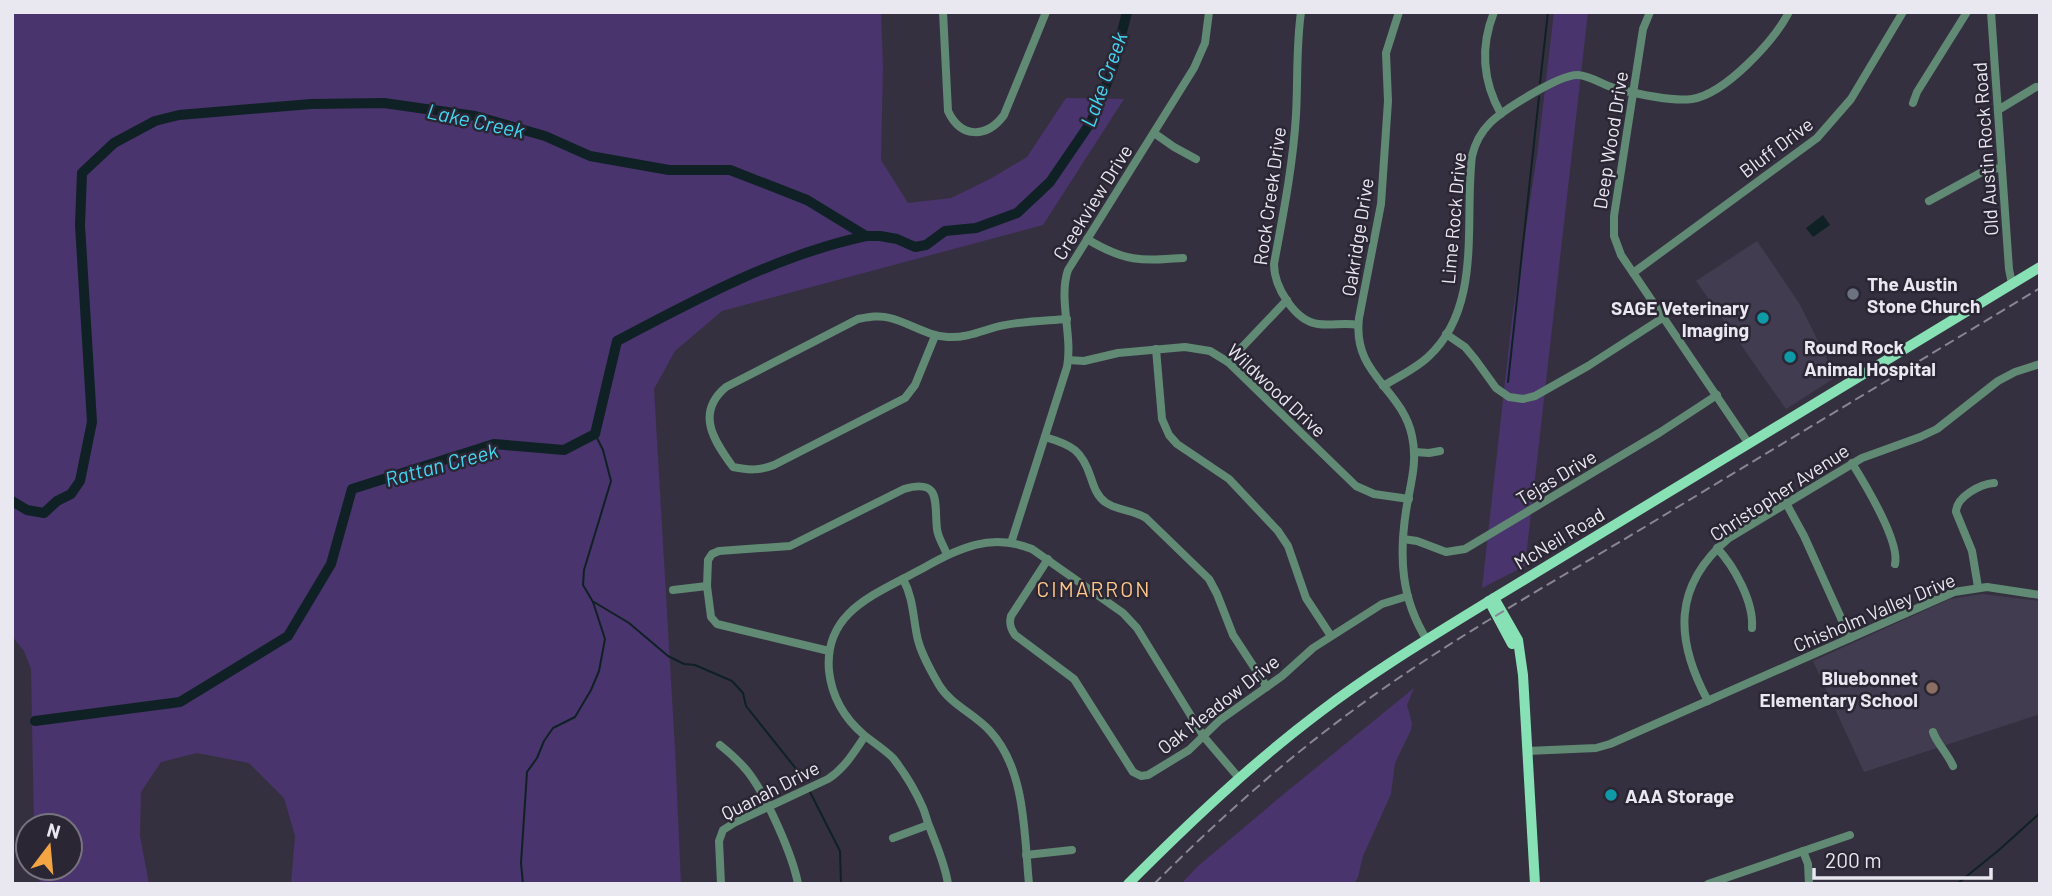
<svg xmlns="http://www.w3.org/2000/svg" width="2052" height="896" viewBox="0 0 2052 896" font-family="Barlow,sans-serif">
	<rect width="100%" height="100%" fill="#35303f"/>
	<g fill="#423c50">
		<polygon points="1757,241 1799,303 1836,377 1786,409 1696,281"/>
		<polygon points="1982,594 2040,601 2040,714 1864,772 1813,661 1950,599"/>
	</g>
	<g fill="#49346d">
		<polygon points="12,12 881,12 883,66 881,160 908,203 951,198 990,179 1027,157 1066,98 1124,99 1043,225 722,311 675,351 654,389 675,749 681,884 291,884 295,836 284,798 249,763 197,753 161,762 141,792 140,836 149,884 40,884 38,868 70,868 70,826 34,826 31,669 24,651 12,636"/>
		<polygon points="1554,12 1588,12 1525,566 1482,588 1512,319 1538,149"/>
		<polygon points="1414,688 1407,705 1412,723 1411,730 1395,763 1391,794 1363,856 1358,877 1354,884 1181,884 1197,867 1279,798"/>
	</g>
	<polygon fill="#0f2125" points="1823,215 1830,225 1813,237 1806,228"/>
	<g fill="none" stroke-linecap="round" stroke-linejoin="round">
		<g stroke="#0f2125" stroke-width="2">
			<polyline points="1540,83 1548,12"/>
			<polyline points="1508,382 1539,97"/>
			<polyline points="594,602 629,623 668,656 684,664 695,665 732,681 743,693 746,706 805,780"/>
			<polyline points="810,792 840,851 841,884"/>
			<polyline points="523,884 521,863 527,772 537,758 544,741 553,728 575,717 591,690 599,671 605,639 593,602 583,585 584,570 611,481 603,450 595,434"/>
			<polyline points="1957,884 1999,850 2040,813"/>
		</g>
		<g stroke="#0f2125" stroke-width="10">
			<polyline points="12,501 27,510 44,513 57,501 71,494 80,481 92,422 80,225 82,173 114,143 155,121 179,115 311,104 384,103 475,116 545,136 590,156 669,170 730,170 807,200 866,236 880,236 897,239 915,247 926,245 945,231 976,228 1017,213 1050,182 1091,122 1113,68 1127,12"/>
			<path d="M35 721 180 702 288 636 331 564 352 489 494 444 564 450 595 434 617 341C696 299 778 255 866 236"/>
		</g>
		<g stroke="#608a74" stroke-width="8">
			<path d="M943 12 948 111C961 139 987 138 1004 115L1046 12"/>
			<path d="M1301 12C1296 47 1298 80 1296 115 1293 165 1283 215 1274 264 1274 287 1295 321 1318 324 1332 326 1345 322 1358 325"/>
			<path d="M1399 12 1386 53 1388 101 1381 204 1359 318C1352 375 1402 388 1412 436 1418 463 1410 485 1406 511 1399 557 1401 599 1427 640"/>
			<path d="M1494 12C1480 47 1483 82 1501 114"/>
			<polyline points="1650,12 1643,29 1614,216 1614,236 1621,255 1749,444"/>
			<polyline points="1991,12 2009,269 2012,284"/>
			<polyline points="1913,103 1917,92 1967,12"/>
			<polyline points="1998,110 2036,87"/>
			<polyline points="1154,133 1174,147 1196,159"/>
			<polyline points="1929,201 1982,172 1991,169 2002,168"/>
			<path d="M1087 239C1125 262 1140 261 1183 258"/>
			<polyline points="1633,273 1817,138 1851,99 1903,12"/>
			<polyline points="1446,334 1465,347 1475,359 1496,388 1509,397 1523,399 1535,396 1588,366 1664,317"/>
			<path d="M935 336 915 385 905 398 774 465C759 471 748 470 733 467 714 441 695 413 726 387L858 319C869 317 879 315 890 318 910 323 927 336 948 337 965 338 979 332 996 327 1019 321 1043 321 1067 319"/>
			<polyline points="1156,349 1162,419 1169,435 1177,444 1229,479 1278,531 1288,546 1306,598 1331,636"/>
			<polyline points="1068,360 1084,361 1118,353 1185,347 1210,351 1228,362 1356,486 1374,494 1409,499"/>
			<polyline points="1228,362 1287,300"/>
			<path d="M1383 386C1398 377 1415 369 1428 357 1483 307 1464 221 1472 156 1475 143 1481 132 1490 123 1503 110 1560 74 1578 75 1592 76 1604 86 1618 89 1638 94 1671 102 1692 99 1725 94 1774 41 1789 12"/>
			<path d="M1045 437C1072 445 1082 450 1091 478 1094 487 1097 496 1105 502 1115 510 1133 510 1146 518L1209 579 1217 594 1233 635 1267 687"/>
			<polyline points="1415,452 1429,453 1440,451"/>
			<path d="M1852 463C1865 484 1900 542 1895 564"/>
			<polyline points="1786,503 1804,536 1850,638"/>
			<polyline points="1403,539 1417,541 1446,552 1465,549 1659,433 1717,395"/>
			<path d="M1011 543 1067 367C1073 336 1058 299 1068 270L1194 68 1205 43 1209 12"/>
			<path d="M1717 548C1734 566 1754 602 1752 628"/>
			<path d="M1048 559 1011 616C1009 623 1010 628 1015 635L1074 679 1133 772 1141 776 1148 775 1189 750 1220 720 1282 676 1313 648 1382 604 1408 596"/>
			<path d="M903 579C913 597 913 616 917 636 920 652 931 671 939 685 951 705 975 714 990 731 1026 770 1024 834 1029 884"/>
			<path d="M1978 587 1972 551 1956 512C1956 497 1980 484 1994 483"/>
			<polyline points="673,590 707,586"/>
			<path d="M829 651 717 624 711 617 707 586 708 560 712 554 719 551 790 546 904 489C942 478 934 503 937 529 938 538 944 546 947 555"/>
			<path d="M1708 701C1675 640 1672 586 1729 538L1862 458 1920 437 1937 429 1998 381 2015 372 2040 364"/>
			<path d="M1933 732C1936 742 1948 754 1953 766"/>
			<path d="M720 745C730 753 740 762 748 772 766 795 793 856 798 884"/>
			<polyline points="1527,751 1596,748 1610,744 1954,592 1987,587 2040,595"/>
			<polyline points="893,838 928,825"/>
			<polyline points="1803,851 1808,864 1809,884"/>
			<polyline points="1026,855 1072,850"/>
			<path d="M721 884 719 841 723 830 734 823 828 779C845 768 854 752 865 736"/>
			<path d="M948 884C945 864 937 847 930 828 927 822 926 815 923 808 916 792 904 772 893 758 884 749 874 743 864 735 844 718 832 698 829 671 824 614 871 596 912 574 952 553 985 530 1032 549L1123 613 1137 628 1204 737 1239 778"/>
			<polyline points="1708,884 1850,835"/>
		</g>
		<g stroke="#87e1b5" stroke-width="10">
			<polyline points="1494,598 1518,640 1523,675 1535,884"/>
			<polyline points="1489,601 1512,644"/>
			<path d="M1128 884C1189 823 1251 764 1320 712 1375 670 1436 634 1494 598L2040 267"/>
		</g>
		<path stroke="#898592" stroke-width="2" stroke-dasharray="10 5" stroke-linecap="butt" d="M1154 884C1215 823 1279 765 1348 714 1446 641 1554 582 1658 519 1785 442 1913 365 2040 288"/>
	</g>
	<circle fill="#6b7280" stroke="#2b2634" stroke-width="2.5" cx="1853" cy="294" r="7"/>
	<g fill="#0f9aa8" stroke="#2b2634" stroke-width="2.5">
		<circle cx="1763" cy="318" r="7"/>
		<circle cx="1790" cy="357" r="7"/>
		<circle cx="1611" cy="795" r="7"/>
	</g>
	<circle fill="#8d6e63" stroke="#2b2634" stroke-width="2.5" cx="1932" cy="688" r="7"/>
	<g text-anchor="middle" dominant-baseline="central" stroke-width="5" stroke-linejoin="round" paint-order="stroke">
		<g font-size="19" fill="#e9e7f0" stroke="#2b2634">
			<text transform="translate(1610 140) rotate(-81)">Deep Wood Drive</text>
			<text transform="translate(1776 147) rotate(-37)">Bluff Drive</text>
			<text transform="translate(1985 149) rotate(-94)">Old Austin Rock Road</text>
			<text transform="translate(1269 196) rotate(-82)">Rock Creek Drive</text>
			<text transform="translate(1092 202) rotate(-58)">Creekview Drive</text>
			<text transform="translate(1453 218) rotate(-85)">Lime Rock Drive</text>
			<text transform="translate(1357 237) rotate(-81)">Oakridge Drive</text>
			<text transform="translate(1277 390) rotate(43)">Wildwood Drive</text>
			<text transform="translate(1556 477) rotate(-31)">Tejas Drive</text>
			<text transform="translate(1779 492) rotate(-33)">Christopher Avenue</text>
			<text transform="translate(1559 538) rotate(-31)">McNeil Road</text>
			<text transform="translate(1874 612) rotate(-23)">Chisholm Valley Drive</text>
			<text transform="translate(1218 704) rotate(-38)">Oak Meadow Drive</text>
			<text transform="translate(770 790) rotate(-27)">Quanah Drive</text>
		</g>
		<g font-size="19" font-weight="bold" fill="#e9e7f0" stroke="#2b2634" text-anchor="start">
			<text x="1867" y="283">The Austin<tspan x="1867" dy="22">Stone Church</tspan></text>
			<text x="1749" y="307" text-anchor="end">SAGE Veterinary<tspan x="1749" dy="22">Imaging</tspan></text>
			<text x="1804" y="346">Round Rock<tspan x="1804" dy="22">Animal Hospital</tspan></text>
			<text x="1918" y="677" text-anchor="end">Bluebonnet<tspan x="1918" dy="22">Elementary School</tspan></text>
			<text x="1625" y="795">AAA Storage</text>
		</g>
		<g font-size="21" font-style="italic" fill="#43d5f1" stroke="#2b2634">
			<text transform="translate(1103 79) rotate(-70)">Lake Creek</text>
			<text transform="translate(476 120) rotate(12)">Lake Creek</text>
			<text transform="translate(441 464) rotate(-15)">Rattan Creek</text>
		</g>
		<g font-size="21" letter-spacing="2" fill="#fec689" stroke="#2b2634">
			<text x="1094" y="588">CIMARRON</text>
		</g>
	</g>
	<rect width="2052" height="896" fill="none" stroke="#e9e7f0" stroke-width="28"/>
	<g transform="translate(49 847) rotate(16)"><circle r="33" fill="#2b2634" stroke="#77737f" stroke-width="2"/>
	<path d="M0-5L12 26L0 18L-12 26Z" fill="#f3a443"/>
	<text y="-10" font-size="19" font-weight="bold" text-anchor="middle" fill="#e9e7f0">N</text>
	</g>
	<path d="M1814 868v10h177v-10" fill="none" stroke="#e9e7f0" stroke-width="3.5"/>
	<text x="1825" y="868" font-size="21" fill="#e9e7f0" stroke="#2b2634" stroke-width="5" paint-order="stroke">200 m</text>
</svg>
